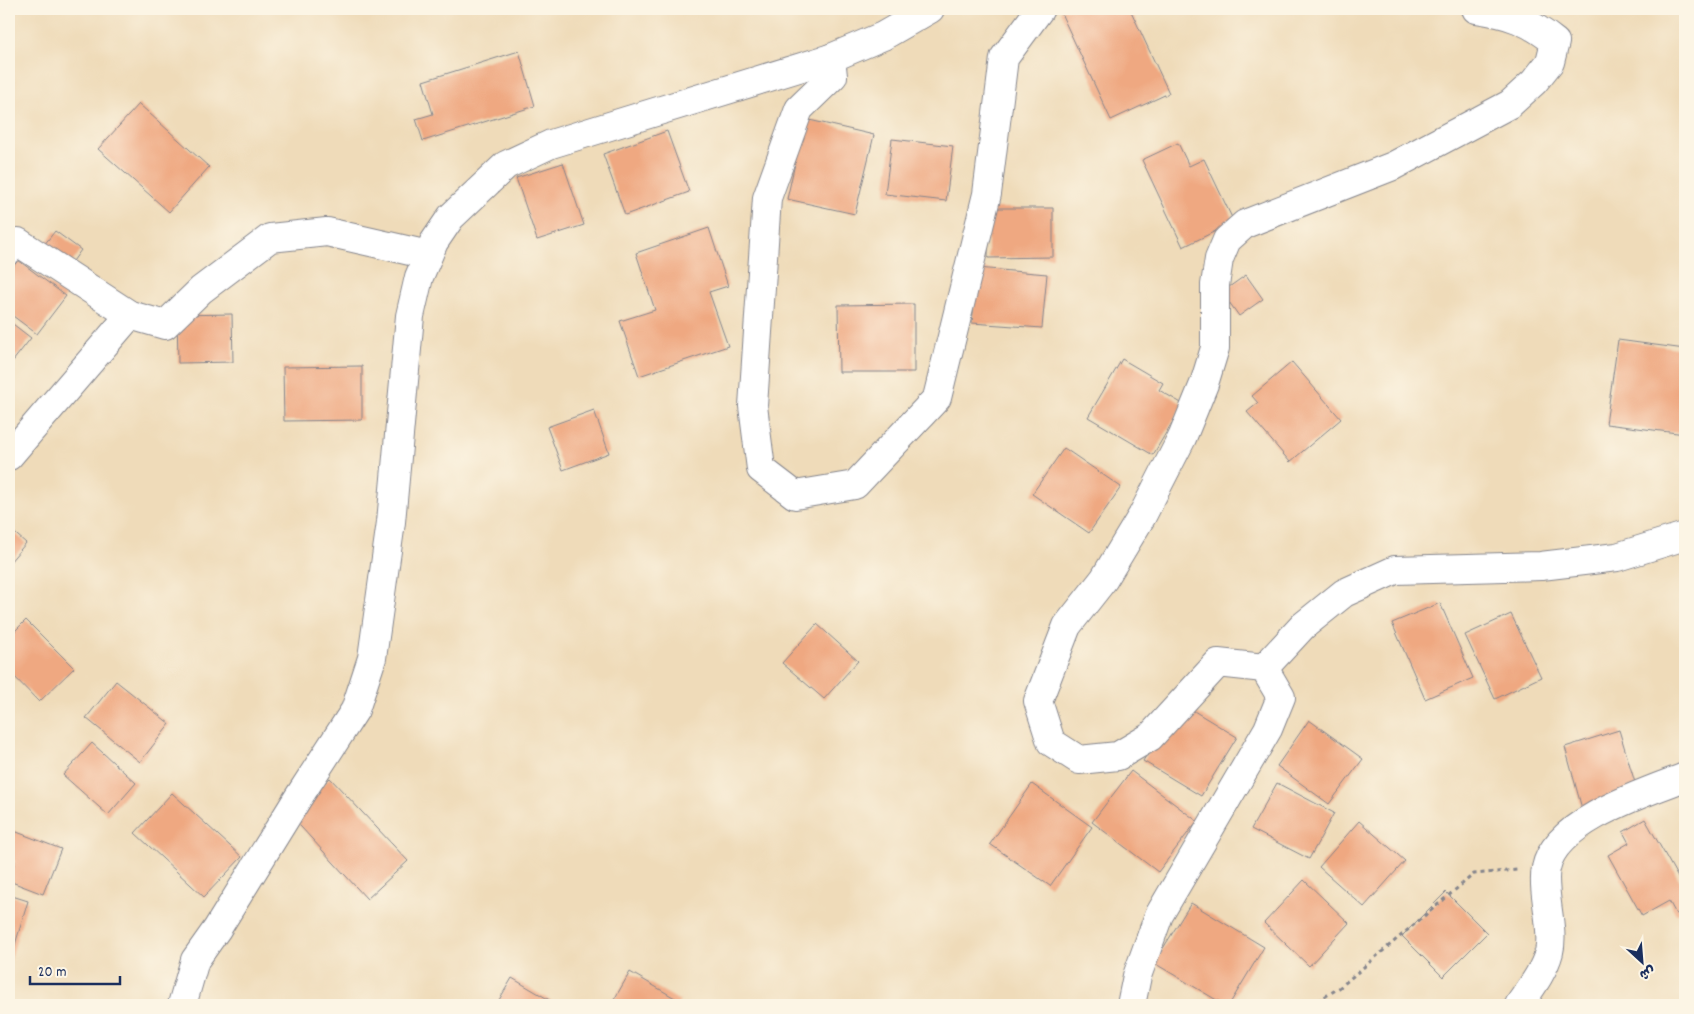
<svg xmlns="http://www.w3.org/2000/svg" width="1694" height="1014" viewBox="0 0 1694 1014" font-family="Dekko,'Playpen Sans Arabic',sans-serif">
	<rect width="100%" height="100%" fill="#fcf5e5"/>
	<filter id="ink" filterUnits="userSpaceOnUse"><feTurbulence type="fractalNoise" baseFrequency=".02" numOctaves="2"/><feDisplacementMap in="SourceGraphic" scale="10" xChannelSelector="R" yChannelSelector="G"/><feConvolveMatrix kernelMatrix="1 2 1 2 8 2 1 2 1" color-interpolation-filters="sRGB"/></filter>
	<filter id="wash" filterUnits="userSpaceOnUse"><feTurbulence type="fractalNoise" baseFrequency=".0096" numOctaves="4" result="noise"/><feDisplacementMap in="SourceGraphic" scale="20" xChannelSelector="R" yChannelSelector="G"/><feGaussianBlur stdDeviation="1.12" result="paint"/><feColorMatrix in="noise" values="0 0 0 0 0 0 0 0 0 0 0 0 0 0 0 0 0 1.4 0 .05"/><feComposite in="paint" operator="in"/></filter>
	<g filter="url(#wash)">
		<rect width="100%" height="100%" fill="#efdbb9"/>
		<g id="blocks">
			<g fill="#efa881">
				<polygon points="1064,9 1130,9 1169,93 1111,120 1060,11"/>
				<polygon points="519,51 535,106 423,141 416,119 433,114 423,81"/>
				<polygon points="139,104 209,167 169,212 98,149"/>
				<polygon points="805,119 874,135 855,214 787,199"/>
				<polygon points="667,131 689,192 625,215 603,154"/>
				<polygon points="892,139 953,146 946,201 885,194"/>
				<polygon points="1178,143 1189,166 1204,159 1234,222 1183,247 1142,160"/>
				<polygon points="563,163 584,225 537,240 516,178"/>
				<polygon points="988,208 1053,208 1053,257 988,258"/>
				<polygon points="709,228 728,286 709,292 728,346 639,376 620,321 655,310 636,253"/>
				<polygon points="55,231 81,250 71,264 44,245"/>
				<polygon points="18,260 66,296 37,334 9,313 9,272"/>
				<polygon points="977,268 1047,274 1042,328 972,323"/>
				<polygon points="1246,275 1263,299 1239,316 1222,292"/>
				<polygon points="914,304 914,372 839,372 838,305"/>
				<polygon points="232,314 233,362 178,363 177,315"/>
				<polygon points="9,321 31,338 9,366"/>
				<polygon points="1618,340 1685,349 1685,434 1606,424"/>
				<polygon points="1122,359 1163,383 1159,390 1183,404 1153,455 1088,417"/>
				<polygon points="1292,362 1341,419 1290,462 1247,412 1258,403 1252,396"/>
				<polygon points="362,366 362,420 284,421 283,367"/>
				<polygon points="594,410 609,453 563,470 547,427"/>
				<polygon points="1064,448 1121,487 1089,533 1032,494"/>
				<polygon points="9,528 26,543 9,563"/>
				<polygon points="1440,603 1473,678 1425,699 1392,623"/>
				<polygon points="1511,614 1541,677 1495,699 1465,635"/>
				<polygon points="26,620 74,668 39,702 9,671 9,637"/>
				<polygon points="817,624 858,661 824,699 782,663"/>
				<polygon points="116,681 170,724 140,762 86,718"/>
				<polygon points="1179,702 1237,737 1201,796 1143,761"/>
				<polygon points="1309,720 1363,759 1329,804 1277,766"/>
				<polygon points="1619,730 1640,799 1584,816 1565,747"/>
				<polygon points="92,743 136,783 108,815 63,775"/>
				<polygon points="1131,771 1197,821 1158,872 1092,822"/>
				<polygon points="330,778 408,861 367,899 290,815"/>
				<polygon points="1277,783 1334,813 1309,859 1251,829"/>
				<polygon points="1032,784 1092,827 1050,886 990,844"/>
				<polygon points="172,793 242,857 204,897 135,833"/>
				<polygon points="1645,819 1685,890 1685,909 1676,914 1669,901 1642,916 1608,855 1629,843 1623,832"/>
				<polygon points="1359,821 1405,861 1364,907 1319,867"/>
				<polygon points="9,829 61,849 43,894 9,881 15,861 9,859"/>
				<polygon points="1304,880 1349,923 1309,966 1264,923"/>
				<polygon points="1446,892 1487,933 1443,977 1402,936"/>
				<polygon points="9,895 28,901 9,965"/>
				<polygon points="1191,903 1264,947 1229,1005 1225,1005 1154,963"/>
				<polygon points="630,972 680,1001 677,1005 611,1005"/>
				<polygon points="512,978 558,1005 496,1005"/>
			</g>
		</g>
	</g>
	<g filter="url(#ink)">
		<use href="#blocks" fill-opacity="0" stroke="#85858c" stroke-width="1"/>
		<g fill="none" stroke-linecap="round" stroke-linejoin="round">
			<g stroke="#85858c" stroke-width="30">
				<g id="minor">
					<polyline points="831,58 833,76 799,109 767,198 753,406 761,469 795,495 855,485 937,398 987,194 1004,58 1040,9"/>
					<polyline points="9,250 18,242 130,315 165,325 201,290 270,238 327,232 428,255"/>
					<polyline points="9,456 130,315"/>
					<polyline points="1264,668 1303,626 1344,593 1395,570 1541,566 1617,557 1685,536"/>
					<polyline points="182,1005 195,960 217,929 298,798 355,710 372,658 391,522 410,316 419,277 434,242 451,217 506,165 551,144 831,58 883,36 930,9"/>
					<path d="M1131 1005 1137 976 1159 915 1268 729 1281 697 1264 668 1218 663 1150 737 1118 756 1079 760 1051 742 1038 701 1067 626 1104 579 1142 516 1182 438 1204 384 1215 348V285L1219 259 1227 240 1245 224 1393 166 1510 104 1534 82 1550 62 1555 42C1528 20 1509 14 1476 9"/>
					<path d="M1519 1005C1530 989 1544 971 1549 952 1555 929 1541 891 1546 868 1555 821 1646 792 1685 777"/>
				</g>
			</g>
			<polyline stroke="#85858c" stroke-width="3" stroke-dasharray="4 4" stroke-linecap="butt" points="1311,1005 1339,988 1474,874 1517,870"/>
			<use href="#minor" stroke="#fff" stroke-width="28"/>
		</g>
	</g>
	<rect width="1694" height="1014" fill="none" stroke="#fcf5e5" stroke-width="30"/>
	<g transform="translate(1642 962) rotate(154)" stroke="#fcf5e5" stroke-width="4" paint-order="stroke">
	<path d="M0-4L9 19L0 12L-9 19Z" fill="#1b2f5e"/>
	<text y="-8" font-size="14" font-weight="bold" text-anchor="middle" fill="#1b2f5e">ش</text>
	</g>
	<path d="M30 976v8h90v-8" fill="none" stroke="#1b2f5e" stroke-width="2.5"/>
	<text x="38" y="976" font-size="15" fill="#1b2f5e" stroke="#fcf5e5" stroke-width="4" paint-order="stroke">20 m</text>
</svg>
